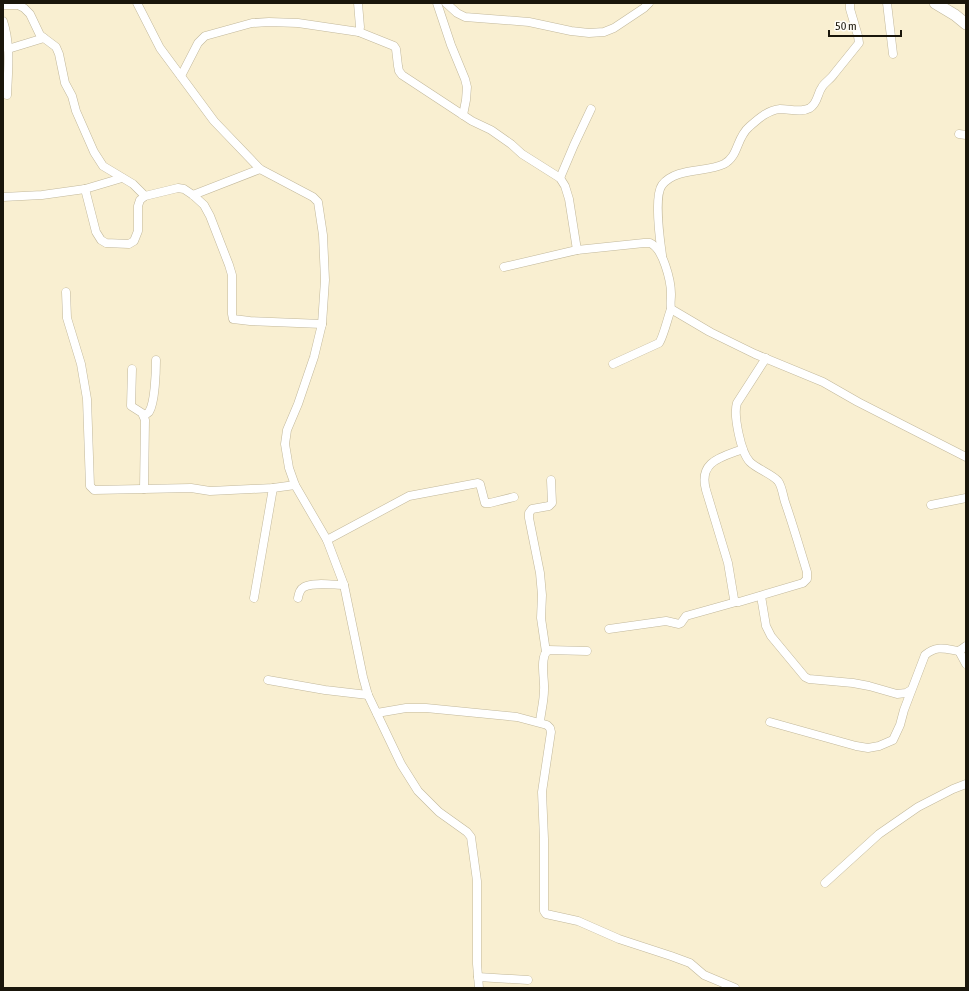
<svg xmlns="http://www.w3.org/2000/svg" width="969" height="991" viewBox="0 0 969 991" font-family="'Asap Condensed',sans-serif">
	<rect width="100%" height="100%" fill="#f9efd1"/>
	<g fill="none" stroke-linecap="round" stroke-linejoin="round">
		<g stroke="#c2b89b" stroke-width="9">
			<g id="street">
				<polyline points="137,3 160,48 214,121 260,169 313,197 318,202 323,235 325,280 322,324 314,357 298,404 287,430 285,444 289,468 295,485 327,540 344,585 363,677 368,695 401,764 418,791 439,812 467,832 471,837 477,881 477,964 479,988"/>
				<polyline points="437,3 451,45 465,79 467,87 466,100 463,115"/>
				<polyline points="446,3 457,13 465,17 529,22 571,31 589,33 604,32 614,28 644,8 649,3"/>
				<polyline points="887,3 893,54"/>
				<polyline points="3,5 18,5 24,8 30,14 40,35 56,47 59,54 65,83 72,96 76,111 94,152 103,166 133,184 145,196"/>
				<path d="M3 21C11 45 8 71 7 95"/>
				<polyline points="359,32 394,46 396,49 398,66 399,71 402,75 472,121 491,130 511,144 522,154 560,178 565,186 569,199 577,250"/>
				<polyline points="8,49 44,38"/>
				<polyline points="181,76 198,43 205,36 252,23 269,22 298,23 359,32 360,27 358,3"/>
				<polyline points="959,134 966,135"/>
				<polyline points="560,178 574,145 591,109"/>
				<polyline points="85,189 96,232 101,240 106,243 129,244 134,241 138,231 138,206 140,200 145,196 178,188 184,189 193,195 204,205 210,216 229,265 232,275 232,314 233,319 250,321 322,324"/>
				<polyline points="193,195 260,169"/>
				<polyline points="3,197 42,195 85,189 122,178"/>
				<path d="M662 255C660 241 654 196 662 185 676 167 706 173 724 164 739 156 736 138 749 127 758 119 768 110 780 109 790 109 801 113 810 108 818 103 817 94 822 87 825 82 831 79 834 74 842 64 851 53 859 43L858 36 850 9V3"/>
				<path d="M504 267 577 250 644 243C646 243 648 243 650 243 663 248 671 281 671 294 671 300 670 303 671 309L710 332 755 354 823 382 858 402 966 457"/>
				<polyline points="66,292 67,318 81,364 87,399 90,486 94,490 191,488 210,491 273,488 295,485"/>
				<path d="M613 364 659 343C663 338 668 317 671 309"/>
				<polyline points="132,369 131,406 142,413 145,420 144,489"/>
				<path d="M144 416C146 414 148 413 149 412 155 403 156 371 156 360"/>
				<path d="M743 449C722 457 698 461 706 490L728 563 734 599 736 602H739L803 583 807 579V572C800 549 793 525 785 502 783 496 782 486 778 481 772 474 757 469 750 462 741 453 733 415 737 403L766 358"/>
				<polyline points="931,505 966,498"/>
				<polyline points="327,540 409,496 478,483 480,484 485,503 490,503 514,497"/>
				<polyline points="761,596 766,626 771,636 805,677 809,679 853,683 869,686 897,694 906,693 911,690"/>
				<polyline points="254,598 273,488"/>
				<path d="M298 598C299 593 300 589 304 587 313 582 334 585 344 585"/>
				<polyline points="609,629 666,621 679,624 681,623 686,616 736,602"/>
				<polyline points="959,651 966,664"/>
				<polyline points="546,652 541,618 542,595 540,573 529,518 529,513 532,509 549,506 552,503 551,480"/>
				<polyline points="268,680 325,690 368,695"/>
				<polyline points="377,713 406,708 426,708 517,717 547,725 550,728 551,732 542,792 544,839 544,911 546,914 578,921 619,939 671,956 690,963 704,975 735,988"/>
				<path d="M540 722C541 711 544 701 544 690 545 680 539 657 548 650L587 651"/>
				<path d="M770 722 856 746 868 748 879 746 893 740 900 725 904 710 925 655C937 645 945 649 959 651L966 646"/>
				<polyline points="825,883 879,834 918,807 953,789 966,784"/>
				<polyline points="478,977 528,980"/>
			</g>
		</g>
		<g stroke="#c2b89b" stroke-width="12">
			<polyline id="secondary" points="935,3 955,15 966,24"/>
		</g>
		<use href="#street" stroke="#fff" stroke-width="8"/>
		<use href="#secondary" stroke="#fff" stroke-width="11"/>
	</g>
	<rect width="969" height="991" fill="none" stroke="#1a160b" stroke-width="8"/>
	<path d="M829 30v6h72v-6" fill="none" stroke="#1a160b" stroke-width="2"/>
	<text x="835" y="30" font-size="12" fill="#1a160b" stroke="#fffdf7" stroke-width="3" paint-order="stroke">50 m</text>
</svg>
